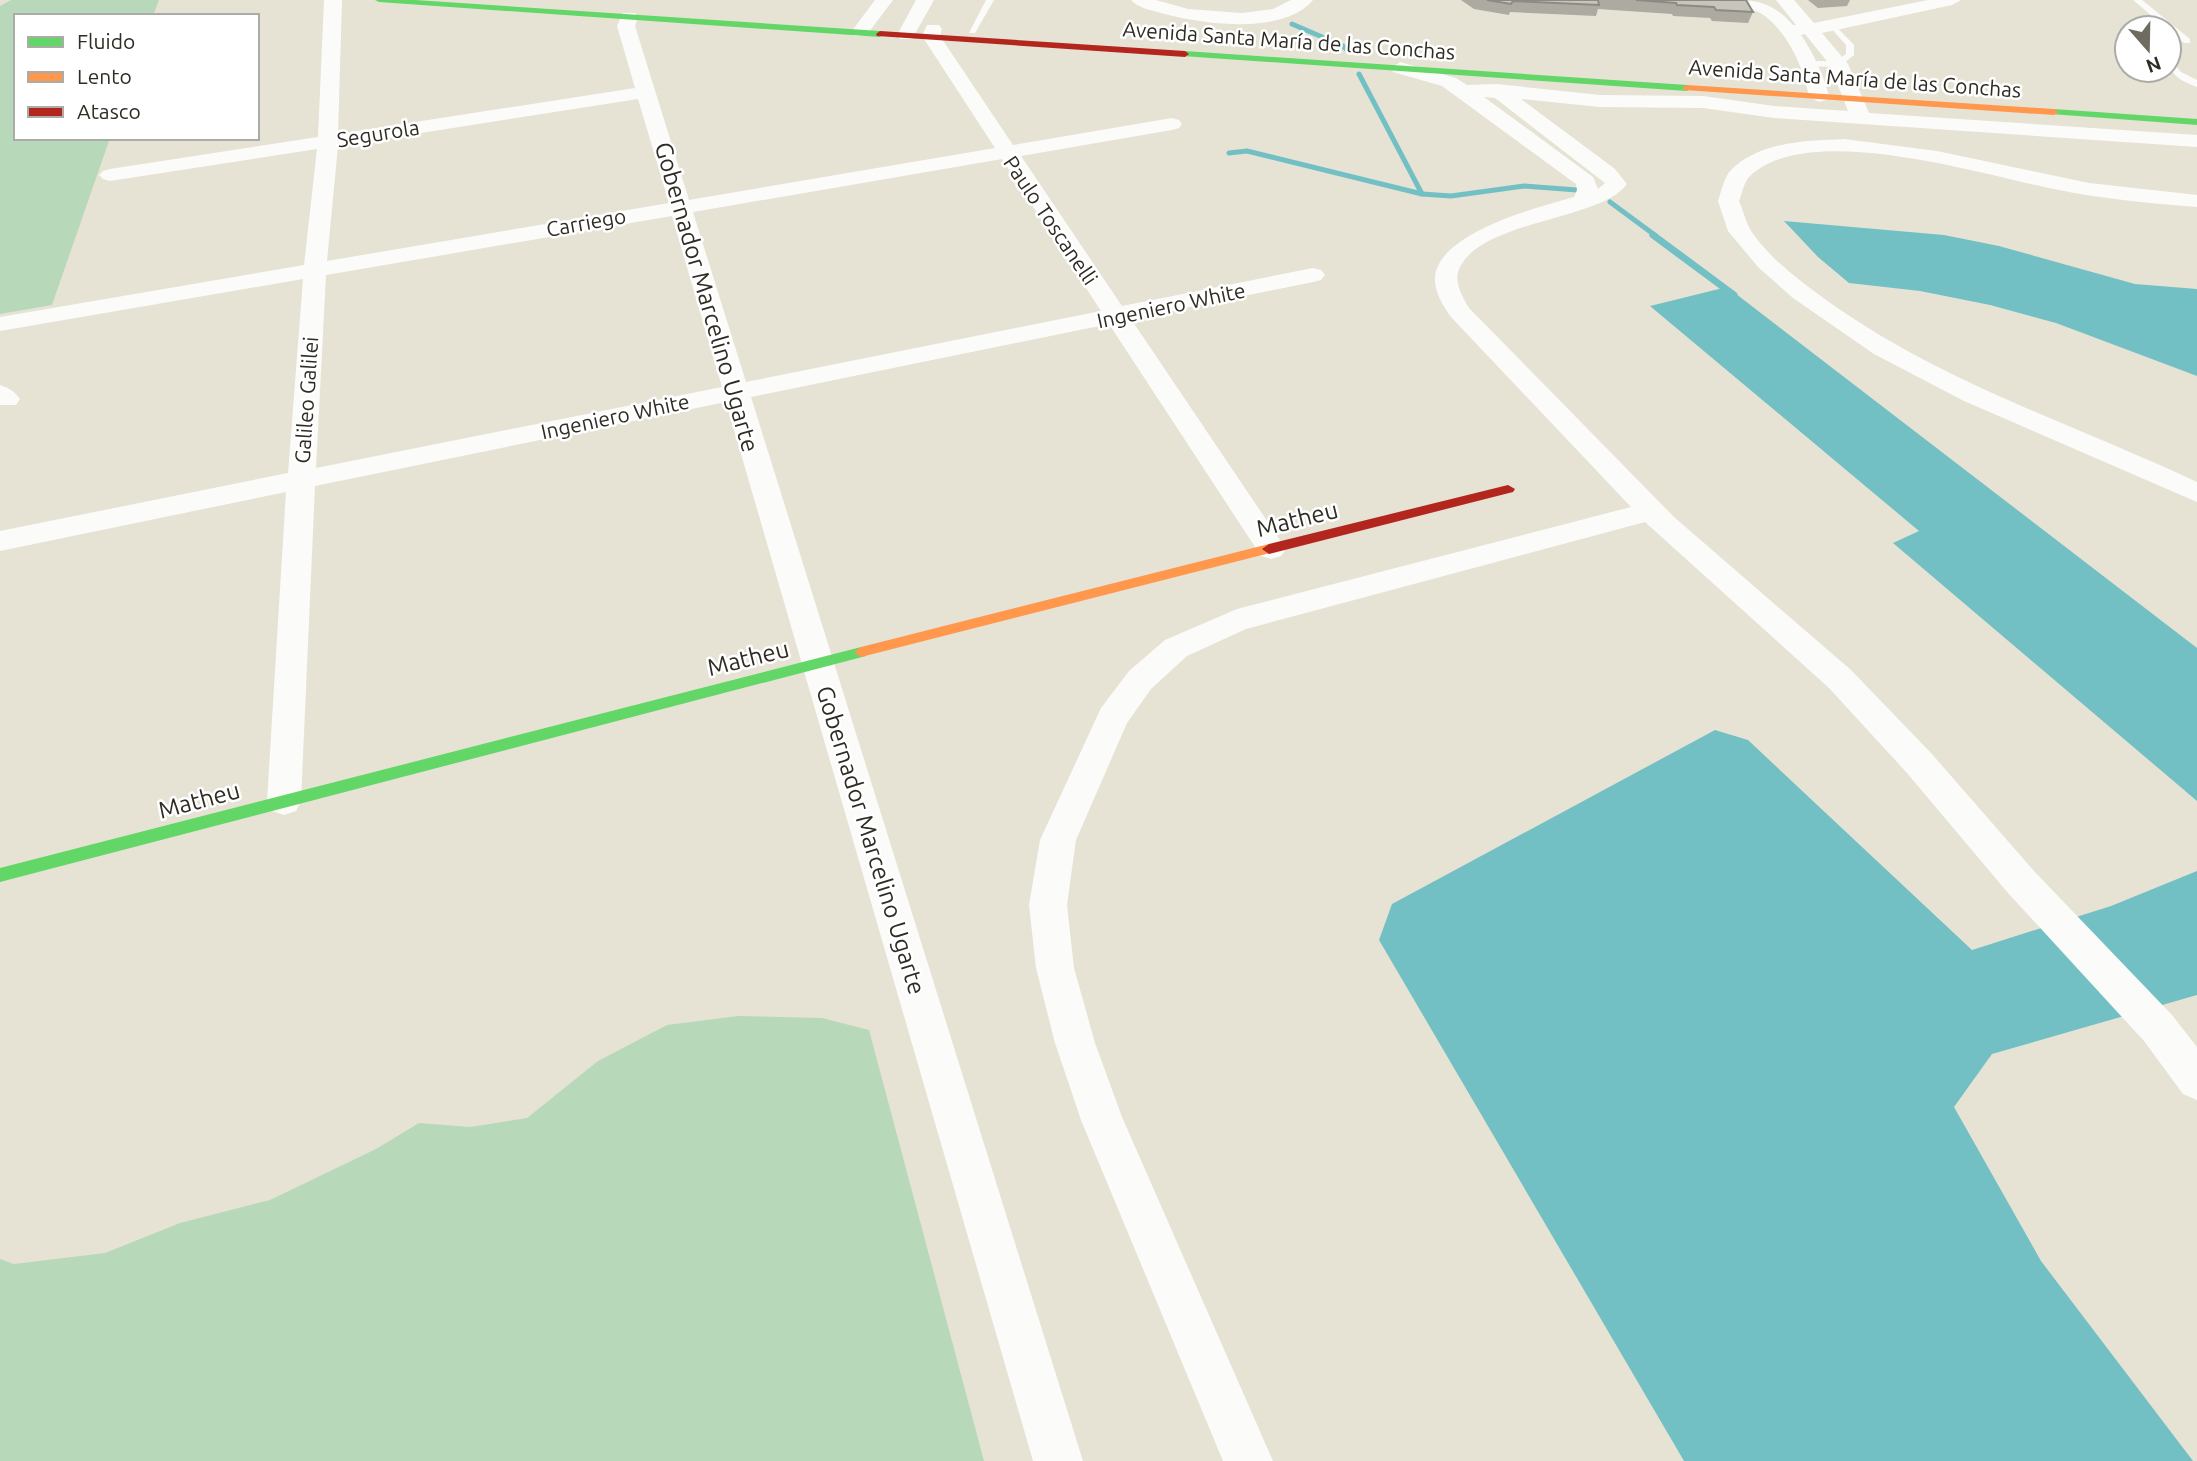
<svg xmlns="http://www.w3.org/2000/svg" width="2197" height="1461" viewBox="0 0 2197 1461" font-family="Ubuntu,sans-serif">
	<rect width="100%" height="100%" fill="#e6e3d5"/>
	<g fill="#b7d9ba">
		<polygon points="11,0 159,0 153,16 16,16 16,138 110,138 52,305 0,314 0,6"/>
		<polygon points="738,1016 822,1018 869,1030 984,1461 0,1461 0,1259 14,1264 105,1253 180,1223 270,1200 376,1149 419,1123 470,1127 527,1118 598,1061 667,1025"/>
	</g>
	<g fill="#73c0c4">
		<polygon points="1784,221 1944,235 1999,246 2135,284 2197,289 2197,376 2056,323 1990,305 1920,291 1849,283 1818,257"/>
		<polygon points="1727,287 2197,648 2197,801 1893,543 1919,531 1650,306"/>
		<polygon points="1715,730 1748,740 1972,950 2111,906 2197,871 2197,995 1992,1054 1954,1107 2041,1261 2193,1461 1684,1461 1379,940 1392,904"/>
	</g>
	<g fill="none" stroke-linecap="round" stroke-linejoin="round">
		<g stroke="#73c0c4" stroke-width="5">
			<polyline points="1292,24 1343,46 1348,51"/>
			<polyline points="1229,153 1247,151 1422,194 1359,74"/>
			<polyline points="1422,194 1451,196 1524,186 1577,190"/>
			<polyline points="1610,202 1656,236"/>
		</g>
		<polyline stroke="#73c0c4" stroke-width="7" points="1653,235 1734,295"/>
		<g fill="#fbfbf9" fill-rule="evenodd">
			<polygon points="986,0 994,0 975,33 969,33"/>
			<polygon points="2133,0 2142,0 2190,39 2190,43 2184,43"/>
			<path d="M1833 23 1854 45V55L1839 67 1806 66 1805 64C1819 57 1831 66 1846 54V45L1829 26Z"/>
			<path d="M2169 58 2181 72 2197 80V87C2182 81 2169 76 2169 58Z"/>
		</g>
		<g fill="#fbfbf9" fill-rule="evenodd">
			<path d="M324 0H342L338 134 635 88 617 26 623 13H635L638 17 635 26 689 200 995 148 922 36 927 25H939L942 29 940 36 1013 145 1172 118 1179 120 1182 124 1179 128 1172 130 1021 156 1122 306 1313 268 1321 270 1325 275 1321 280 1313 282 1131 319 1286 549 1281 556 1271 559 1261 556 1109 324 751 397 1083 1461H1033L726 402 315 486 301 801 296 811 284 815 272 811 267 801 286 492 0 551V531L288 473 303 279 0 331V317L304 265 317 149 110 181 103 179 99 175 103 171 110 169 318 137ZM638 99 669 203 327 261 338 146ZM1002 159 1101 311 746 382 693 212ZM672 216 722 387 316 468 326 275Z"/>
			<polygon points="875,0 893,0 866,36 854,36 851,32"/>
			<polygon points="916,0 934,0 912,39 900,39 897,35"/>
			<path d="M1131 0H1156L1188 9 1242 13 1273 9 1291 0H1313C1283 36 1200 24 1161 13 1151 10 1138 8 1131 0Z"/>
			<path d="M1736 0C1762 0 1776 6 1793 25H1796L1776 0H1794L1814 23 1928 0H1961L1952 5 1822 33 1848 64 1869 113 2197 135V147L1774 118 1703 108 1600 107 1521 99 1615 169 1627 184C1601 221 1475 220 1458 272 1455 284 1463 298 1469 308L1674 517 1851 670 1931 753 2034 871 2172 1015 2197 1047V1100L2183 1094 2144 1041 2008 893 1907 773 1829 688 1645 522 1246 629 1187 656 1151 689 1127 723 1076 840 1067 905 1074 968 1095 1043 1122 1117 1273 1461H1223L1081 1120 1055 1043 1036 968 1029 905 1040 840 1101 708 1129 671 1165 640 1237 609 1631 507 1451 317C1443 306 1434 291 1435 278 1437 233 1539 207 1574 197L1577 190 1576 184 1442 86 1393 72 1391 68 1400 62 1456 78 1467 85 1497 84 1600 95 1703 96 1774 106 1848 111 1830 65 1805 34 1801 35C1814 54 1823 74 1829 96L1826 100 1819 102 1809 96C1802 65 1789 35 1765 16 1756 9 1744 9 1736 0ZM1484 97 1495 98 1605 183 1598 189 1593 177Z"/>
			<path d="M1844 139 1937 151 2089 183 2197 195V207C2149 203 2101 199 2054 189 1982 175 1807 119 1749 177 1744 182 1742 194 1739 201 1743 210 1746 222 1751 231 1771 260 1801 282 1829 302 1943 383 2073 424 2197 482V502L1964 401 1874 354 1793 298 1758 267 1728 231 1718 201C1721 192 1724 178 1730 171 1759 141 1806 141 1844 139Z"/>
			<path d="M0 385C9 388 14 391 20 399L16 405H0Z"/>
		</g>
		<g fill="#63d668" fill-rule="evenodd">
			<polygon points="375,0 415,0 880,31 884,34 880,37 379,2"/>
			<polygon points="1185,51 1687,85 1692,88 1687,91 1182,56 1182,52"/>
			<polygon points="2054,109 2197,119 2197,125 2051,114 2049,112"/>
			<polygon points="861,647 868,652 866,656 0,882 0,868"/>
		</g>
		<g fill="#ff974d" fill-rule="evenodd">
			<polygon points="1687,85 2054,109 2059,112 2054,115 1684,90 1682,88"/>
			<polygon points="1269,544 1274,546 1276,549 1274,552 861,657 854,652 861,647"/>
		</g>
		<g fill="#b3261e" fill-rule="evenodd">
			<polygon points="880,31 1185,51 1189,54 1185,57 877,36 876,34"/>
			<polygon points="1508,485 1515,489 1513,492 1269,554 1262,549 1269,544"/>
		</g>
	</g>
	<g fill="#acaaa1">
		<polygon points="1461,0 1746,0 1753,12 1748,23 1712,21 1710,18 1673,16 1672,14 1598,9 1596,16 1510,12 1509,15 1474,9"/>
		<polygon points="1808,0 1850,0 1847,6 1818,8"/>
	</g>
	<g fill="#c8c6bb" stroke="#8c8b83" stroke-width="2">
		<polygon points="1487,0 1598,0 1599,5 1513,1 1511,4"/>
		<polygon points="1636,0 1746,0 1753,12 1716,10 1714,7 1677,5 1676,3"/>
	</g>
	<g text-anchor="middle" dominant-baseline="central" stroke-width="5" stroke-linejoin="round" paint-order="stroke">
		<g font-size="21" fill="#2e2c23" stroke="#fff">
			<text transform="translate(1289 40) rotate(4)">Avenida Santa María de las Conchas</text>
			<text transform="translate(1855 78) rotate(4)">Avenida Santa María de las Conchas</text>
			<text transform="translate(378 133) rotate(-9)">Segurola</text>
			<text transform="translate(1051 220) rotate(56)">Paulo Toscanelli</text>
			<text transform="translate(586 222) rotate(-10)">Carriego</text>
			<text transform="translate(1171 305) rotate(-12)">Ingeniero White</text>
			<text transform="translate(306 400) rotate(-86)">Galileo Galilei</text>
			<text transform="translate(615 416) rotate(-12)">Ingeniero White</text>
		</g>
		<g font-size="24" fill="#2e2c23" stroke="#fff">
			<text transform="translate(707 297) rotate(74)">Gobernador Marcelino Ugarte</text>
			<text transform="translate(1297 519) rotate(-14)">Matheu</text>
			<text transform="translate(748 658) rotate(-14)">Matheu</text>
			<text transform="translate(199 800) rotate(-15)">Matheu</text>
			<text transform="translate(871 840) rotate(73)">Gobernador Marcelino Ugarte</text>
		</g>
	</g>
	<rect x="14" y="14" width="245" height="126" fill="#ffffff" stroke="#ababa7" stroke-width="2"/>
	<rect x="28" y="37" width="35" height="10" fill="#63d668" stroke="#ababa7" stroke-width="2"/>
	<text x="77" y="49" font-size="21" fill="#2e2c23">Fluido</text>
	<rect x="28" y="72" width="35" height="10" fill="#ff974d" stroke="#ababa7" stroke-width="2"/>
	<text x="77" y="84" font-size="21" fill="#2e2c23">Lento</text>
	<rect x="28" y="107" width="35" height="10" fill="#b3261e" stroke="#ababa7" stroke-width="2"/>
	<text x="77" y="119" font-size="21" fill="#2e2c23">Atasco</text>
	<g transform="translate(2148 49) rotate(160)"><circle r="33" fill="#ffffff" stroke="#ababa7" stroke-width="2"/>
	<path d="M0-5L12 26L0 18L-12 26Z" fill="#6e6c61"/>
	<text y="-10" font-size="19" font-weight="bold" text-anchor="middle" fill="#2e2c23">N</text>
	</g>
</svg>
